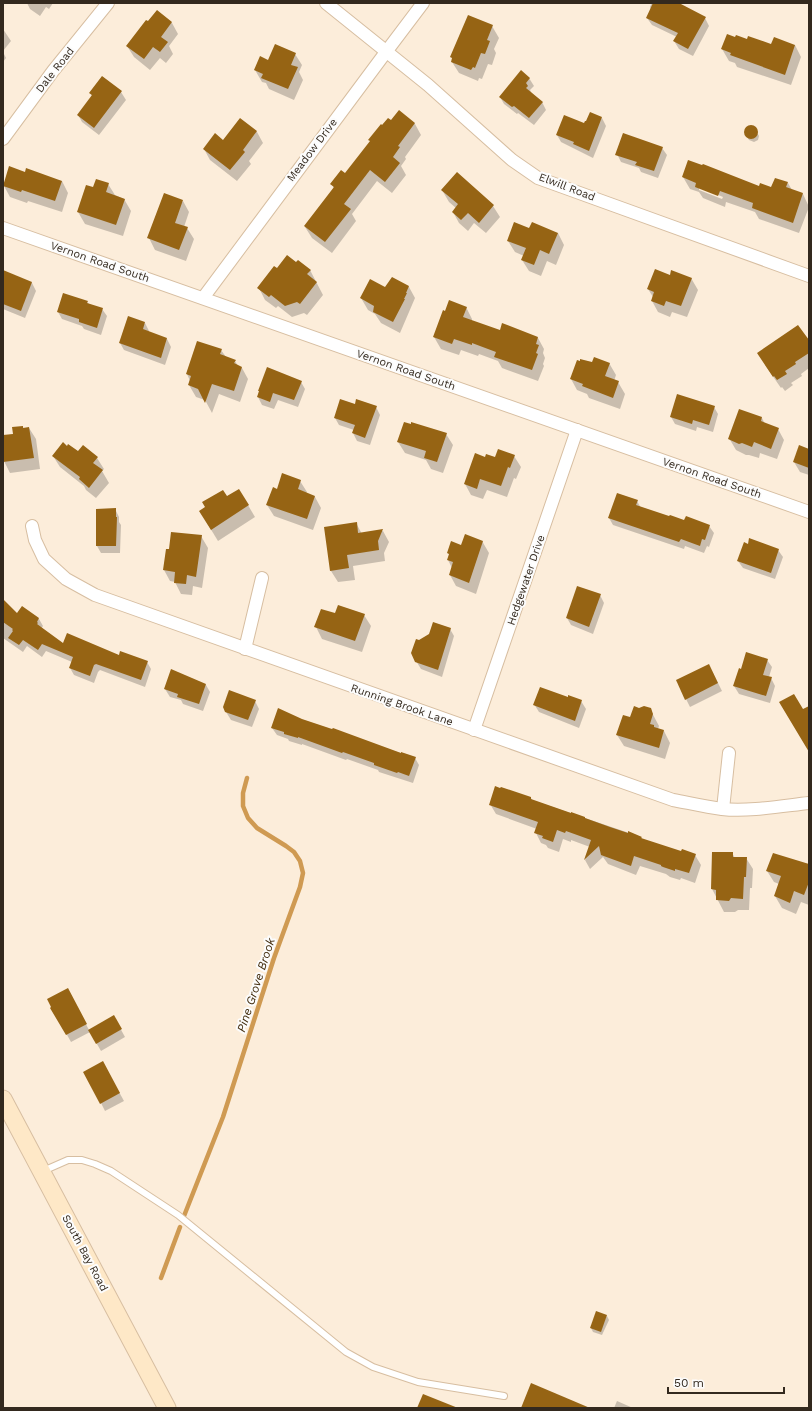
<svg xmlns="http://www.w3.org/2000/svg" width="812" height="1411" viewBox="0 0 812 1411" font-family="'Work Sans',sans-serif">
	<rect width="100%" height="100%" fill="#fcedda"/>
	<g fill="#0003" fill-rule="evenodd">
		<polygon points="27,3 53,3 49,9 46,7 40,16 30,9"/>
		<polygon points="652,3 677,3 705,18 709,26 693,56 679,49 674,41 677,37 652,25 647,18 651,10 650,7"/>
		<polygon points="157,11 172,23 178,34 169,46 173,54 166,63 160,58 150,70 134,57 127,46"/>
		<polygon points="492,26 499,38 494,49 496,53 492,65 488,64 482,79 479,78 478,81 459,73 452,62 453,60 452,57"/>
		<polygon points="3,29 11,41 3,51"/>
		<polygon points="772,45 795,45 801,57 791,85 737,67 735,63 729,61 722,49"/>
		<polygon points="3,52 6,58 3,62"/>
		<polygon points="295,54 302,65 299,72 303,80 294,100 269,89 266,83 262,82 255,70 268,61"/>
		<polygon points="103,77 121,92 126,100 99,135 82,122 78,115 92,96 90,93"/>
		<polygon points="529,78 534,86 530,90 532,94 542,102 546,110 534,125 518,113 517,114 504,104 500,97"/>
		<polygon points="399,112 415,124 421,135 405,157 406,159 401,166 406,175 392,193 377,181 352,214 356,221 332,253 312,238 305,227 334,189 332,184 345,175"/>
		<polygon points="602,118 606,126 593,158 561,142 557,135"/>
		<polygon points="240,119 257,132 263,143 249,161 251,164 237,181 210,160 204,149 223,141"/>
		<polygon points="751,126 754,127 759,136 758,140 754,142 749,140 745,132 746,128"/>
		<polygon points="662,148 667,155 658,178 641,172 639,168 621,162 617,154"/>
		<polygon points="25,173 62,181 68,193 62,212 28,201 27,203 10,197 4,186"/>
		<path d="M683 177 772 189 788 183 792 190 803 194 809 207 799 233 759 219 755 212 726 202 725 207 703 198 699 192 690 189ZM699 187 723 197 722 199 699 190Z"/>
		<polygon points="108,184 115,195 124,199 131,211 123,236 85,224 78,212 94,188"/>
		<polygon points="442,190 493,206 500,217 486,233 474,223 468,231 459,223 453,212 456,208 449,202"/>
		<polygon points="183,201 189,212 184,227 187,228 194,239 186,261 155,250 149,238"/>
		<polygon points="530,230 558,233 564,245 556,265 547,261 541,276 529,271 522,260 524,256 515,252 508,241"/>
		<polygon points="296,264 310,270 323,295 307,315 304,313 292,317 278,306 276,308 265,300 259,288 277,269"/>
		<polygon points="3,271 32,283 36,291 25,318 3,309"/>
		<polygon points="670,276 691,278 698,290 687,317 672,312 670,317 658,312 652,301 653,297 648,289"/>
		<polygon points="392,278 409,287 415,298 400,333 381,323 375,314 368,310 361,298 386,288"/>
		<polygon points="87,302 89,304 102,309 107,316 101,335 84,329 82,326 62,319 58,312"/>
		<polygon points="466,307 472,319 472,321 501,332 538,338 544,349 543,353 545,358 543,364 544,366 538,381 502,368 498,361 479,354 478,356 461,350 459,355 441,349 434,337"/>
		<polygon points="145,323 149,331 148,332 167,339 171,347 165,365 124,350 120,343"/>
		<polygon points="809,342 809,368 801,374 802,376 791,383 793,385 785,391 782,387 781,388 765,365"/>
		<polygon points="198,343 221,350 226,357 235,361 238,366 242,368 248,379 240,402 219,394 212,413 205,400 196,397 189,385 190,381 187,374"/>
		<polygon points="609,363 616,375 614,381 618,382 625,394 620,409 589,398 587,394 577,390 571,379 593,364"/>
		<polygon points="301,382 305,389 298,407 278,400 274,409 262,405 258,397"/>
		<polygon points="376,407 380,415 370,445 357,441 353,433 354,430 339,425 335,418"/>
		<polygon points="714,407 718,414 713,432 697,427 696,431 675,424 671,417"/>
		<polygon points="762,418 765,424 778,429 784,440 777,459 760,453 759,458 749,455 746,455 736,450 729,438"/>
		<polygon points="23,427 24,429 29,428 36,439 40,469 10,473 4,461 3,436 14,434"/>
		<polygon points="446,434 453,445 443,473 431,469 426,460 405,453 398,442"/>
		<polygon points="809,450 809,475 800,472 794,462"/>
		<polygon points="78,453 97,458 104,469 102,471 109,483 96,498 86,490 84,486 60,467 53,456"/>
		<polygon points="514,456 521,467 516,479 514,478 507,497 487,490 483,499 471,495 465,484 485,458 496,458"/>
		<polygon points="300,481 307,492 306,494 315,497 321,508 313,530 274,516 267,505 277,490"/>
		<polygon points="239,490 255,517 218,541 207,523 227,498"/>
		<polygon points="637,501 641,508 685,522 709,526 714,533 709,547 707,546 704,553 685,546 684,549 613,525 609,518"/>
		<polygon points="115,509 119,517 119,522 121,525 120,553 101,553 97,546"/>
		<polygon points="356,523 362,534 383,531 389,542 384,553 385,561 353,566 355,580 338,582 331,571 325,528"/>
		<polygon points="201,536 208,548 202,588 193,586 192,595 181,594 175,582 170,581 164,570 170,550"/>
		<polygon points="482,541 489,553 476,594 456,586 450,575 452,568 448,560 450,555 448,553 461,546"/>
		<polygon points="778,550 783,557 775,579 743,568 738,561"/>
		<polygon points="600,595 604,603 593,634 571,625 567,618"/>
		<polygon points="3,600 18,615 22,608 39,619 43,626 41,629 64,644 147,662 151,669 145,687 100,670 98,672 94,683 74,675 70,668 72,662 46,651 42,657 27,646 23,652 3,638"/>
		<polygon points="336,615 364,615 371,626 362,652 322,639 316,627"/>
		<polygon points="450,629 454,636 442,677 421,669 416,661 419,641"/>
		<polygon points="767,660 772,667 769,677 771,678 775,686 770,703 739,694 734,686 742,670"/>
		<polygon points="713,673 722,691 690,707 686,699"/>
		<polygon points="206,685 210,692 203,711 183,704 181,700 170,697 165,689"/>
		<polygon points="568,698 581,701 586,709 579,728 539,712 534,704"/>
		<polygon points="255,701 259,709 252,727 231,720 226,712"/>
		<polygon points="639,709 650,709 659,726 658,729 664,731 670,743 665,759 624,746 617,735"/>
		<polygon points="302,720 415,758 419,765 413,783 379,772 378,770 347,759 346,760 302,744 302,745 289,741 288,739 277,735 272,728"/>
		<polygon points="531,798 532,800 641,837 642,839 681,852 695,855 701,865 695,883 681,878 680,880 670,877 666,874 640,866 636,875 608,864 603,857 590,869 585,860 590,847 571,840 571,842 563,839 559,852 548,848 546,845 541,843 536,833 537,829 496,814 490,804"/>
		<polygon points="713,853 732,853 735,858 746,858 753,869 752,888 750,888 749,910 738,910 735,912 724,912 712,889"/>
		<polygon points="809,866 809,905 801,902 796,914 782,908 775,896 779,884 774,882 767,871"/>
		<polygon points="72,997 89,1030 114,1017 125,1037 101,1051 90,1032 71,1042 52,1008"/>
		<polygon points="107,1070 124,1101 105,1111 101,1103"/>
		<polygon points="607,1316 609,1320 602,1335 593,1332 591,1328"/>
		<polygon points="617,1401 633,1408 614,1408"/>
	</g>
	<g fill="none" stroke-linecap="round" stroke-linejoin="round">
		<g stroke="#cf9a52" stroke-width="4.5">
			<polyline points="184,1216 223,1117 274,958 300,887 303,873 300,861 294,852 286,846 257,828 248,818 243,806 243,793 247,778"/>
			<polyline points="161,1278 180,1227"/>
		</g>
	</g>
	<g fill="#966414">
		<polygon points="653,3 679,3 706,17 688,49 673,41 678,33 646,18"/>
		<polygon points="157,10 172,22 161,37 168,42 160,52 153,47 144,59 126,46 146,20 148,21"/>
		<polygon points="468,15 493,25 487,40 490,41 485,54 481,53 475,68 473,67 471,70 451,62 452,58 450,57"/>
		<polygon points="727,34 735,37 736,35 747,39 748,36 771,44 774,37 795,45 785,75 730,55 731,53 721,49"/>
		<polygon points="275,44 296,53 291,65 298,67 288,89 261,78 263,74 254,70 260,56 268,60"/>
		<polygon points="521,70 530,78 526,83 528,86 526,88 543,102 529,118 514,106 512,107 499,97"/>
		<polygon points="102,76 122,91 94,128 77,115 92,95 89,93"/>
		<polygon points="399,110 415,123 398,146 400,147 393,157 400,163 385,182 370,170 344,204 351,209 325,242 304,226 334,187 330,184 341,170 345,173 370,141 368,140 381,124 382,125 388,118 391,120"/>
		<polygon points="590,112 602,117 589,151 573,144 574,142 556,135 564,115 584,123 585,121 586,121"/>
		<polygon points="240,118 257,131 243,150 245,152 230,170 203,149 215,133 223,140"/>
		<circle cx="751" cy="132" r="7"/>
		<polygon points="623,133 663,147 654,171 635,165 637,162 615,155"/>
		<polygon points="688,160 702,165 703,164 759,186 760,183 771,187 775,178 788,182 786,187 803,193 793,223 752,208 753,203 720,191 718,196 695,187 696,183 682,177"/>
		<polygon points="9,166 25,172 26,168 62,181 55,201 22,190 21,192 3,186"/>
		<polygon points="457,172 494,205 479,223 468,213 461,220 452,212 458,204 441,190"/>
		<polygon points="96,179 109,183 106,192 125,199 116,225 77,212 86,185 93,187"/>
		<polygon points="164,193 183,200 175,223 188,227 179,250 147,238"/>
		<polygon points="514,222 529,228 532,222 558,233 549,254 540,250 534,265 521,260 526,248 507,241"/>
		<polygon points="287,255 296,262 298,260 311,270 307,274 317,282 300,304 297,302 285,306 271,295 269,297 257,288 274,266 277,268"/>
		<polygon points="655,269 670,275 671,270 692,278 681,306 666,301 664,306 651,301 654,292 647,289"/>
		<polygon points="3,270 32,282 21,311 3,304"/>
		<polygon points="392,277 409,286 406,293 407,293 404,299 405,299 393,322 373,312 374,306 360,298 370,279 385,287"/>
		<polygon points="63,293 88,301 87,303 103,308 97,328 79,322 79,319 57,312"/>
		<polygon points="449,300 467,307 463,317 500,330 502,323 538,337 536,344 539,345 536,353 538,354 532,370 494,357 496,352 472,343 472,345 454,339 452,344 433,337 443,310 445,311"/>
		<polygon points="128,316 145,322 143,329 167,338 161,358 119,343"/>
		<polygon points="798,325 809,340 809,353 795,362 796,364 785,371 787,374 777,380 774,376 773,377 757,353"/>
		<polygon points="197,341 222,349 220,354 236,360 234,363 242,367 234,391 212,384 205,403 198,389 188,385 191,376 186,374"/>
		<polygon points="594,357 610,363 605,376 619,381 613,398 582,386 583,384 570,379 577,360 580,361 580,359 592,362"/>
		<polygon points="267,367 302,381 294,400 273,393 270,402 257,397 259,391 258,391"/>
		<polygon points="677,394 715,406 709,425 693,420 692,424 670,417"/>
		<polygon points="340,399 355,404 356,399 377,406 365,438 352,433 355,425 334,418"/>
		<polygon points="739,409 762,417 761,421 779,428 771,449 754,442 752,447 742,443 739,444 728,439"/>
		<polygon points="404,422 411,424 411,422 447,433 437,462 424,458 426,451 397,442"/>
		<polygon points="23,426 23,428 29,427 34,458 3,462 3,435 13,434 12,427"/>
		<polygon points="63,442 67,446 68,444 78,451 83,445 98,457 93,463 103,470 89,488 79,479 80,477 52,456"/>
		<polygon points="799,445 809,449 809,468 793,462"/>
		<polygon points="498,449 515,455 510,468 508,467 501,486 480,479 477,489 464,484 475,453 485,457 486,454 495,457"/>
		<polygon points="282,473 301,480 298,489 315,496 307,519 266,505 273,487 277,489"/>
		<polygon points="239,489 249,505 211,530 199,511 205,507 202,502 223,490 227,496"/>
		<polygon points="617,493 638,500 636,505 669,516 670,515 684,520 686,516 710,525 705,540 702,539 700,546 681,539 679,542 608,518"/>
		<polygon points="116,508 116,517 117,517 116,546 96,546 96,509"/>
		<polygon points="357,522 358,533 383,529 378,541 379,550 347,555 349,568 330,571 324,527"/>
		<polygon points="171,532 202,535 196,577 187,575 186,584 174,583 175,572 163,570 166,549 169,549"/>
		<polygon points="465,534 483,541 469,583 449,575 453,562 447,560 449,554 447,553 451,541 461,545"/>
		<polygon points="749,538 779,549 771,573 737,561 744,542 748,544"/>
		<polygon points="577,586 601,594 589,627 566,618"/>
		<polygon points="3,599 17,613 22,606 39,618 37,622 38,623 37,624 63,643 67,633 119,655 120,651 148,661 141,680 96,664 94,665 90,676 69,668 73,657 42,644 38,650 23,640 19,645 8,638 13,631 12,630 13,629 3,622"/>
		<polygon points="338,605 365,614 355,641 314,627 321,609 335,613"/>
		<polygon points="433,622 451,628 438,670 415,662 411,653 416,639 419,640 429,634"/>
		<polygon points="746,652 768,659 763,675 772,677 766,696 733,686 739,668 741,669"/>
		<polygon points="709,664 718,683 685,700 676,680"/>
		<polygon points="171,669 206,684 199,704 177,697 178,694 164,689"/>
		<polygon points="540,687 568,697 568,695 582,700 575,721 533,705"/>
		<polygon points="229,690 256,700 248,720 225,712 223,707"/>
		<polygon points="794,694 803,709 809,706 809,752 779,702"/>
		<polygon points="634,706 639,708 644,706 651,708 653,714 650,724 654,725 654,727 664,730 659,748 616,735 623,715 630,717"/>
		<polygon points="278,708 302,719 332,729 333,728 401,753 401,752 416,757 409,776 398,772 397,773 374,765 374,763 343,752 342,753 298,737 298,738 284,734 284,732 271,728"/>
		<polygon points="495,786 500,788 501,787 531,797 531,799 571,813 571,812 585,817 585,818 610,827 628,833 628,831 642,837 641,838 681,851 682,849 696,854 689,873 675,869 675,871 663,867 661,866 661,865 634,856 631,866 601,855 599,846 584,860 591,840 566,831 565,833 557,830 553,842 542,838 543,836 534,833 538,822 489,805"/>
		<polygon points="712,852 733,852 733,857 747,857 746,877 744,877 743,899 731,898 729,901 716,900 716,890 711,889"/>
		<polygon points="773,853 809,864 809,882 804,895 794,891 790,903 774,896 781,876 766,871"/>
		<polygon points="68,988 87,1024 66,1035 50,1008 51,1007 47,999"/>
		<polygon points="114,1015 122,1029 96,1044 88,1030"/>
		<polygon points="103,1061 120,1093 100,1104 83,1072"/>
		<polygon points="596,1311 607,1315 601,1332 590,1328"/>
		<polygon points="531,1383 590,1408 521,1408"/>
		<polygon points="423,1394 458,1408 417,1408"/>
	</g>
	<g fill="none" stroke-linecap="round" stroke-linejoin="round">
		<g stroke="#d7bea1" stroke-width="8">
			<polyline id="lane" points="43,1171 68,1160 82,1160 95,1164 111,1171 178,1215 346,1352 373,1367 418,1382 504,1396"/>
		</g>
		<g stroke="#d7bea1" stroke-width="14">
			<g id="street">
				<polyline points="326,3 428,85 512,160 538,178 809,276"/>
				<polyline points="3,139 53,71 108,3"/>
				<polyline points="3,228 809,512"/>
				<polyline points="203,298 386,52 423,3"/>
				<path d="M32 526 35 540 44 559 66 579 95 595 673 800C689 803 706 807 722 809 748 812 782 806 809 803"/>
				<polyline points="245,649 262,578"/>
				<polyline points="474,730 577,430"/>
				<polyline points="723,809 729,753"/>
			</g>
		</g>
		<g stroke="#d7bea1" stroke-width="19">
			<polyline id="secondary" points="3,1099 167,1408"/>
		</g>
		<use href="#lane" stroke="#fff" stroke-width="6"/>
		<use href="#street" stroke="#fff" stroke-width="12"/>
		<use href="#secondary" stroke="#fee8c7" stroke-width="17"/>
	</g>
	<g text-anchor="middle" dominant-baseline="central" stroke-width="4" stroke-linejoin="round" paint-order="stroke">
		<g font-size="11" fill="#33291e" stroke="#fcfcfc">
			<text transform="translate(55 70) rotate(-52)">Dale Road</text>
			<text transform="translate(312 150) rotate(-53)">Meadow Drive</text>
			<text transform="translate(567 187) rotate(21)">Elwill Road</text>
			<text transform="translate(100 262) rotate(19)">Vernon Road South</text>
			<text transform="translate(406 370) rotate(19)">Vernon Road South</text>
			<text transform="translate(712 478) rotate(19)">Vernon Road South</text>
			<text transform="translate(526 580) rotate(-71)">Hedgewater Drive</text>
			<text transform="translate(402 705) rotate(19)">Running Brook Lane</text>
			<text transform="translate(85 1253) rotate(62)">South Bay Road</text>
		</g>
		<g font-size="12" font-style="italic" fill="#432d0e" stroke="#fcfcfc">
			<text transform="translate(256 985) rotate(-72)">Pine Grove Brook</text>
		</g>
	</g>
	<rect width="812" height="1411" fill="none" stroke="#33291e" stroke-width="8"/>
	<path d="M668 1387v6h116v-6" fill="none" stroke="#33291e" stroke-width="2"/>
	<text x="674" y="1387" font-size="12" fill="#33291e" stroke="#fcfcfc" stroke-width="3" paint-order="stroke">50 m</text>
</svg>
